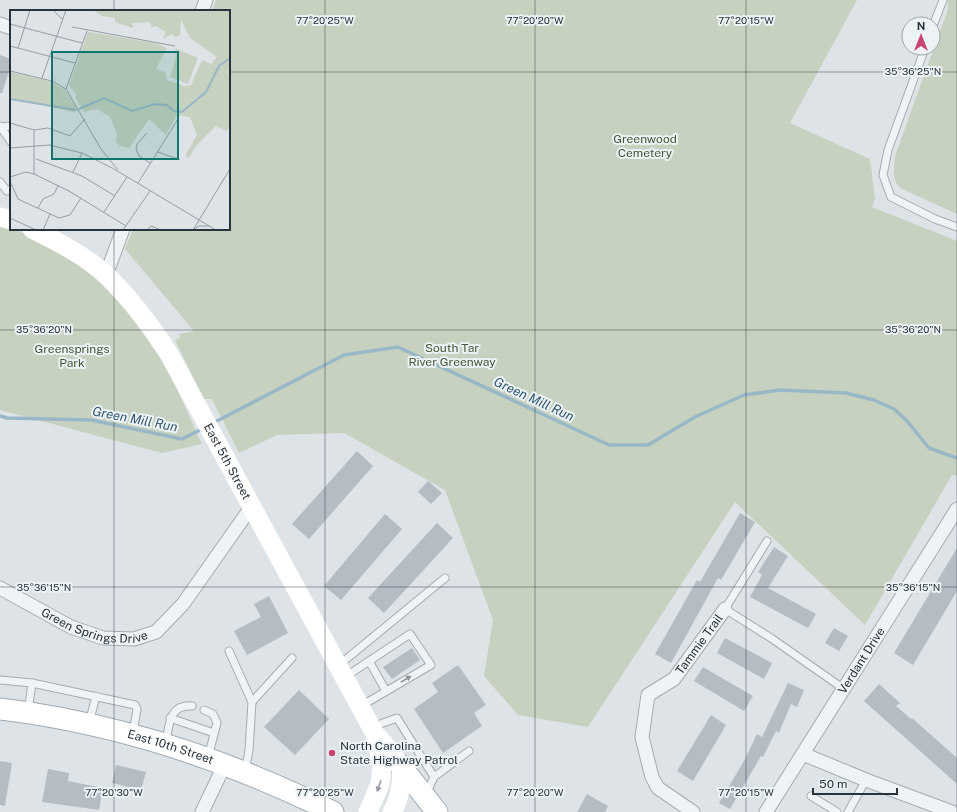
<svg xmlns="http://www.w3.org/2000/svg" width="957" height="812" viewBox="0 0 957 812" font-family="'Public Sans',sans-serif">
	<rect width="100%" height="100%" fill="#dee3e7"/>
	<g fill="#c7d1bf">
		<polygon points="216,0 857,0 790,123 870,159 875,199 872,207 957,241 957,476 952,475 865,625 735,502 588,727 518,715 484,676 493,620 445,490 344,433 277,435 239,453 212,399 204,399 175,340 180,338 179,334 194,331 125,249 133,229 229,229 229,11 212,11"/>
		<path d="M948 0H957V214L902 189C891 181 894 169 895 156L948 9Z"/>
		<path d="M0 224C65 246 125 293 159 353 175 382 188 414 202 444L162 453 0 410Z"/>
	</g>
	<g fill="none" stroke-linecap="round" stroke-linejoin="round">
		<g stroke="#99b8c7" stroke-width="3.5">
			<polyline points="0,416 7,418 91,420 182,439 202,429"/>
			<polyline points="213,423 344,355 398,347 609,445 648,445 695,417 744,395 780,390 846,393 874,400 894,409 907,421 929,448 957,458"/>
		</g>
	</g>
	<g fill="#b5bdc4">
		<polygon points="0,55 11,59 11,65 2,93 0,93"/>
		<polygon points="357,451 373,466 309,539 292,524"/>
		<polygon points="428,481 442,493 431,504 418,492"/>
		<polygon points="740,513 755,522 721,580 718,578 671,663 655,654 697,580 700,582"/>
		<polygon points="385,514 402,529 341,600 324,586"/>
		<polygon points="437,523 453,538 384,613 368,598"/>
		<polygon points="774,547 788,556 768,588 816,614 808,628 750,597 762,575 758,572"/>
		<polygon points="957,548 957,591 913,665 894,653"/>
		<polygon points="269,596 288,633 247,655 234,631 261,617 254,604"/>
		<polygon points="834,628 848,636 839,651 825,643"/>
		<polygon points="725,638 772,663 764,679 717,653"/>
		<polygon points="412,648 420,660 392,679 383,667"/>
		<polygon points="458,665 486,705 474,713 482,726 443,753 414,709 438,692 432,683"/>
		<polygon points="703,667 753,696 744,711 694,681"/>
		<polygon points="788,683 804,690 797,707 791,704 779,733 776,731 763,757 761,756 730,809 719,803 744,761 757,734 762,737"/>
		<polygon points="879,684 900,703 896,706 911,719 912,718 957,758 957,784 864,701"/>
		<polygon points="299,690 329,719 295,755 264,727"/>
		<polygon points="711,715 726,725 693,781 677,771"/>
		<polygon points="0,761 12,763 5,806 0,805"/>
		<polygon points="116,765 146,772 141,790 112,783"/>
		<polygon points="48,769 69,773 68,781 103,788 99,810 42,802"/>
		<polygon points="587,794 608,806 605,812 577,812"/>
	</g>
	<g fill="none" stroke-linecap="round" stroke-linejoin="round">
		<g stroke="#a3abb1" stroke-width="9">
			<g id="service">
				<polyline points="933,26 943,0"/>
				<polyline points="925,48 888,150 883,175 891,197 935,219 957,227"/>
				<polyline points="0,126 11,142"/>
				<polyline points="1,127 11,126"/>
				<polyline points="0,182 7,191 11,189"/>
				<polyline points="767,541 725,609 771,638 844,689"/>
				<polyline points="229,651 252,702 249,750 245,772"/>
				<polyline points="369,661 386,691"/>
				<polyline points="339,665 445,578"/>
				<polyline points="345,677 410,634 431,665 361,706"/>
				<polyline points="0,680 32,683 135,705 137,709 133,733"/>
				<polyline points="252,702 292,658"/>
				<polyline points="204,710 213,714 217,723 208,757"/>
				<polyline points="28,712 32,683"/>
				<polyline points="170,718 214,733"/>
				<polyline points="89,723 96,696"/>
				<polyline points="372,727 397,718 434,777"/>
				<path d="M166 743C169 725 169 704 192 706"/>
				<polyline points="426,794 434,777 469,751"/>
				<polyline points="811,796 837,812"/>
				<polyline points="848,812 866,780"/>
			</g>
		</g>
		<g stroke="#a3abb1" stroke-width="15">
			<g id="minor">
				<polyline points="202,11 206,0"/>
				<polyline points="0,24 11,28"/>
				<polyline points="106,275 123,229"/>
				<path id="s1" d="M0 588 71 627 103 638 134 639 156 632 183 604 252 506"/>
				<polyline points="803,754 866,780 952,812"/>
				<polyline points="202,812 225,764"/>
				<path id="s2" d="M693 812 658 788 652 777 642 737 648 695 674 679 725 609"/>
				<path id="s3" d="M766 812 957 509"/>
			</g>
		</g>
		<g stroke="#9daab3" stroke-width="23">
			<g id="primary">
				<path id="s5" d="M0 709C117 723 228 760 333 812"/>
				<polyline points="400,765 437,812"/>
			</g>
		</g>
		<use href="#service" stroke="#f0f3f5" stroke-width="7"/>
		<use href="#minor" stroke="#f0f3f5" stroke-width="13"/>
		<g stroke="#fff" stroke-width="19">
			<polyline points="0,217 11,220"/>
			<path id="s4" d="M32 229C58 242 86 256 107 276 131 299 151 326 169 354L375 734C383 743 393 753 399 764 405 775 399 802 392 812"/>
			<polyline points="368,812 380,784 382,766 376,739"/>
		</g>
		<use href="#primary" stroke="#fff" stroke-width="21"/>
	</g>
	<defs><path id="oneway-solid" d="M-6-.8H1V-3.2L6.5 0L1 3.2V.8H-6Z"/></defs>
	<use fill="#8c9399" href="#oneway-solid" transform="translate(406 679) rotate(-31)"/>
	<use fill="#93999e" href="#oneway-solid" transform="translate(379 786) rotate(109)"/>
	<path fill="none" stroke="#27333d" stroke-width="1" stroke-opacity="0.45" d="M114 0V11M325 0V812M535 0V812M746 0V812M957 0V812M0 72H11M229 72H957M114 229V812M0 330H957M0 587H957"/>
	<circle fill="#cb4371" stroke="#edf2f5" stroke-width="1.5" cx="332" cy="753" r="4"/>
	<g text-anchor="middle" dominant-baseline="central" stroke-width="4" stroke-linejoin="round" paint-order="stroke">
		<g font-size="12" fill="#425935" stroke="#edf2f5">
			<text x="645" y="139">Greenwood<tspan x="645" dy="14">Cemetery</tspan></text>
			<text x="452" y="348">South Tar<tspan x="452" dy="14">River Greenway</tspan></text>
			<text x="72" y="349">Greensprings<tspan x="72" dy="14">Park</tspan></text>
		</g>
		<g font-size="12" fill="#27333d" stroke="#edf2f5">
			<text stroke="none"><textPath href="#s4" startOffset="311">East 5th Street</textPath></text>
			<text stroke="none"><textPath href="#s1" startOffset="104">Green Springs Drive</textPath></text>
			<text stroke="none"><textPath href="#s2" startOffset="212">Tammie Trail</textPath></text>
			<text stroke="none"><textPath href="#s3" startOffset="179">Verdant Drive</textPath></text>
			<text stroke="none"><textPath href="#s5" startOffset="175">East 10th Street</textPath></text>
		</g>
		<g font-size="12" fill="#27333d" stroke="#edf2f5" text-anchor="start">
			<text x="340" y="746">North Carolina<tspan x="340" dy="14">State Highway Patrol</tspan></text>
		</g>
		<g font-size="13" font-style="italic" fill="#325971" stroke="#edf2f5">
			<text transform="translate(534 399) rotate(25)">Green Mill Run</text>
			<text transform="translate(135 419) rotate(11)">Green Mill Run</text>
		</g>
	</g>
	<g transform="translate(10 10)">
		<rect width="220" height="220" fill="#dee3e7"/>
		<path d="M83 0H220V117L216 121 206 116 186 136 179 148 175 146 187 125 180 107 167 105 156 125 139 109 119 138 110 136 106 131 107 124 100 107 87 99 74 102 65 87 67 86 59 75 78 22 145 33 157 38 146 59 156 63 157 70 175 76 181 75 192 50 201 54 207 47 180 28 171 10 170 25 165 27 162 24 153 29 156 22 146 16 142 17 140 12 122 13 123 18 105 12V8L92 6ZM165 38 188 48 178 74 160 67 167 44ZM0 62 39 71 55 80 69 101 63 102 0 88Z" fill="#c7d1bf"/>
		<path fill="none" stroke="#99b8c7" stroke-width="2" d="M0 89 66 100M69 99 94 88 122 101 145 94 157 95 164 101 172 102 196 82 209 56 220 48"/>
		<path fill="none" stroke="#959da3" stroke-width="1" d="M43 0 52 9M0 14 72 33M62 17 165 36M0 36 65 53M8 38 20 0M0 61 42 71 56 79 91 139 108 160M32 68 56 0M56 79 77 21M0 113 24 120 38 118 60 126 75 109M24 120V164M137 123 127 134 126 139 129 146 140 153M0 138 39 135 72 143 104 159 206 220M148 142 170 150M26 149 72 166 105 186M63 162 72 143M0 167 16 162 24 164 59 181 116 216M0 171 8 189 49 208 60 205 71 188M128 173 168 109M28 198 33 189 44 184 48 176M94 202 117 167M0 208 26 220M184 219 189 216H200M33 220 40 204M113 220 140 181M137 220 141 216 151 220M183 220 220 159"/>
		<path fill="#0f766e" fill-opacity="0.15" stroke="#0f766e" stroke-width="2" d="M42 42H168V149H42Z"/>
		<rect width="220" height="220" fill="none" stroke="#27333d" stroke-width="2"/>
	</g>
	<g font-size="10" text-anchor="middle" fill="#27333d" stroke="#edf2f5" stroke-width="4" stroke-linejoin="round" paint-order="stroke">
		<text x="325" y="24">77°20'25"W</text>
		<text x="535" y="24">77°20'20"W</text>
		<text x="746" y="24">77°20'15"W</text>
		<text x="913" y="75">35°36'25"N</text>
		<text x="44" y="333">35°36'20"N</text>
		<text x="913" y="333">35°36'20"N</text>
		<text x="44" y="591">35°36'15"N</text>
		<text x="913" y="591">35°36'15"N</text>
		<text x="114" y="796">77°20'30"W</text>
		<text x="325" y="796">77°20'25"W</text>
		<text x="535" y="796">77°20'20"W</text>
		<text x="746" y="796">77°20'15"W</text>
	</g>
	<g transform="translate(921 36)"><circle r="19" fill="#edf2f5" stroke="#9ea6ab"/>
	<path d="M0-3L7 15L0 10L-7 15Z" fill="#cb4371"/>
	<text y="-6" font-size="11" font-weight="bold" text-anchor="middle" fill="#27333d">N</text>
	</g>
	<path d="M813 788v6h84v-6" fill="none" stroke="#27333d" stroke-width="2"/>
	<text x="819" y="788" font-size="12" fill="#27333d" stroke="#edf2f5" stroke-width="3" paint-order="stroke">50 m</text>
</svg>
